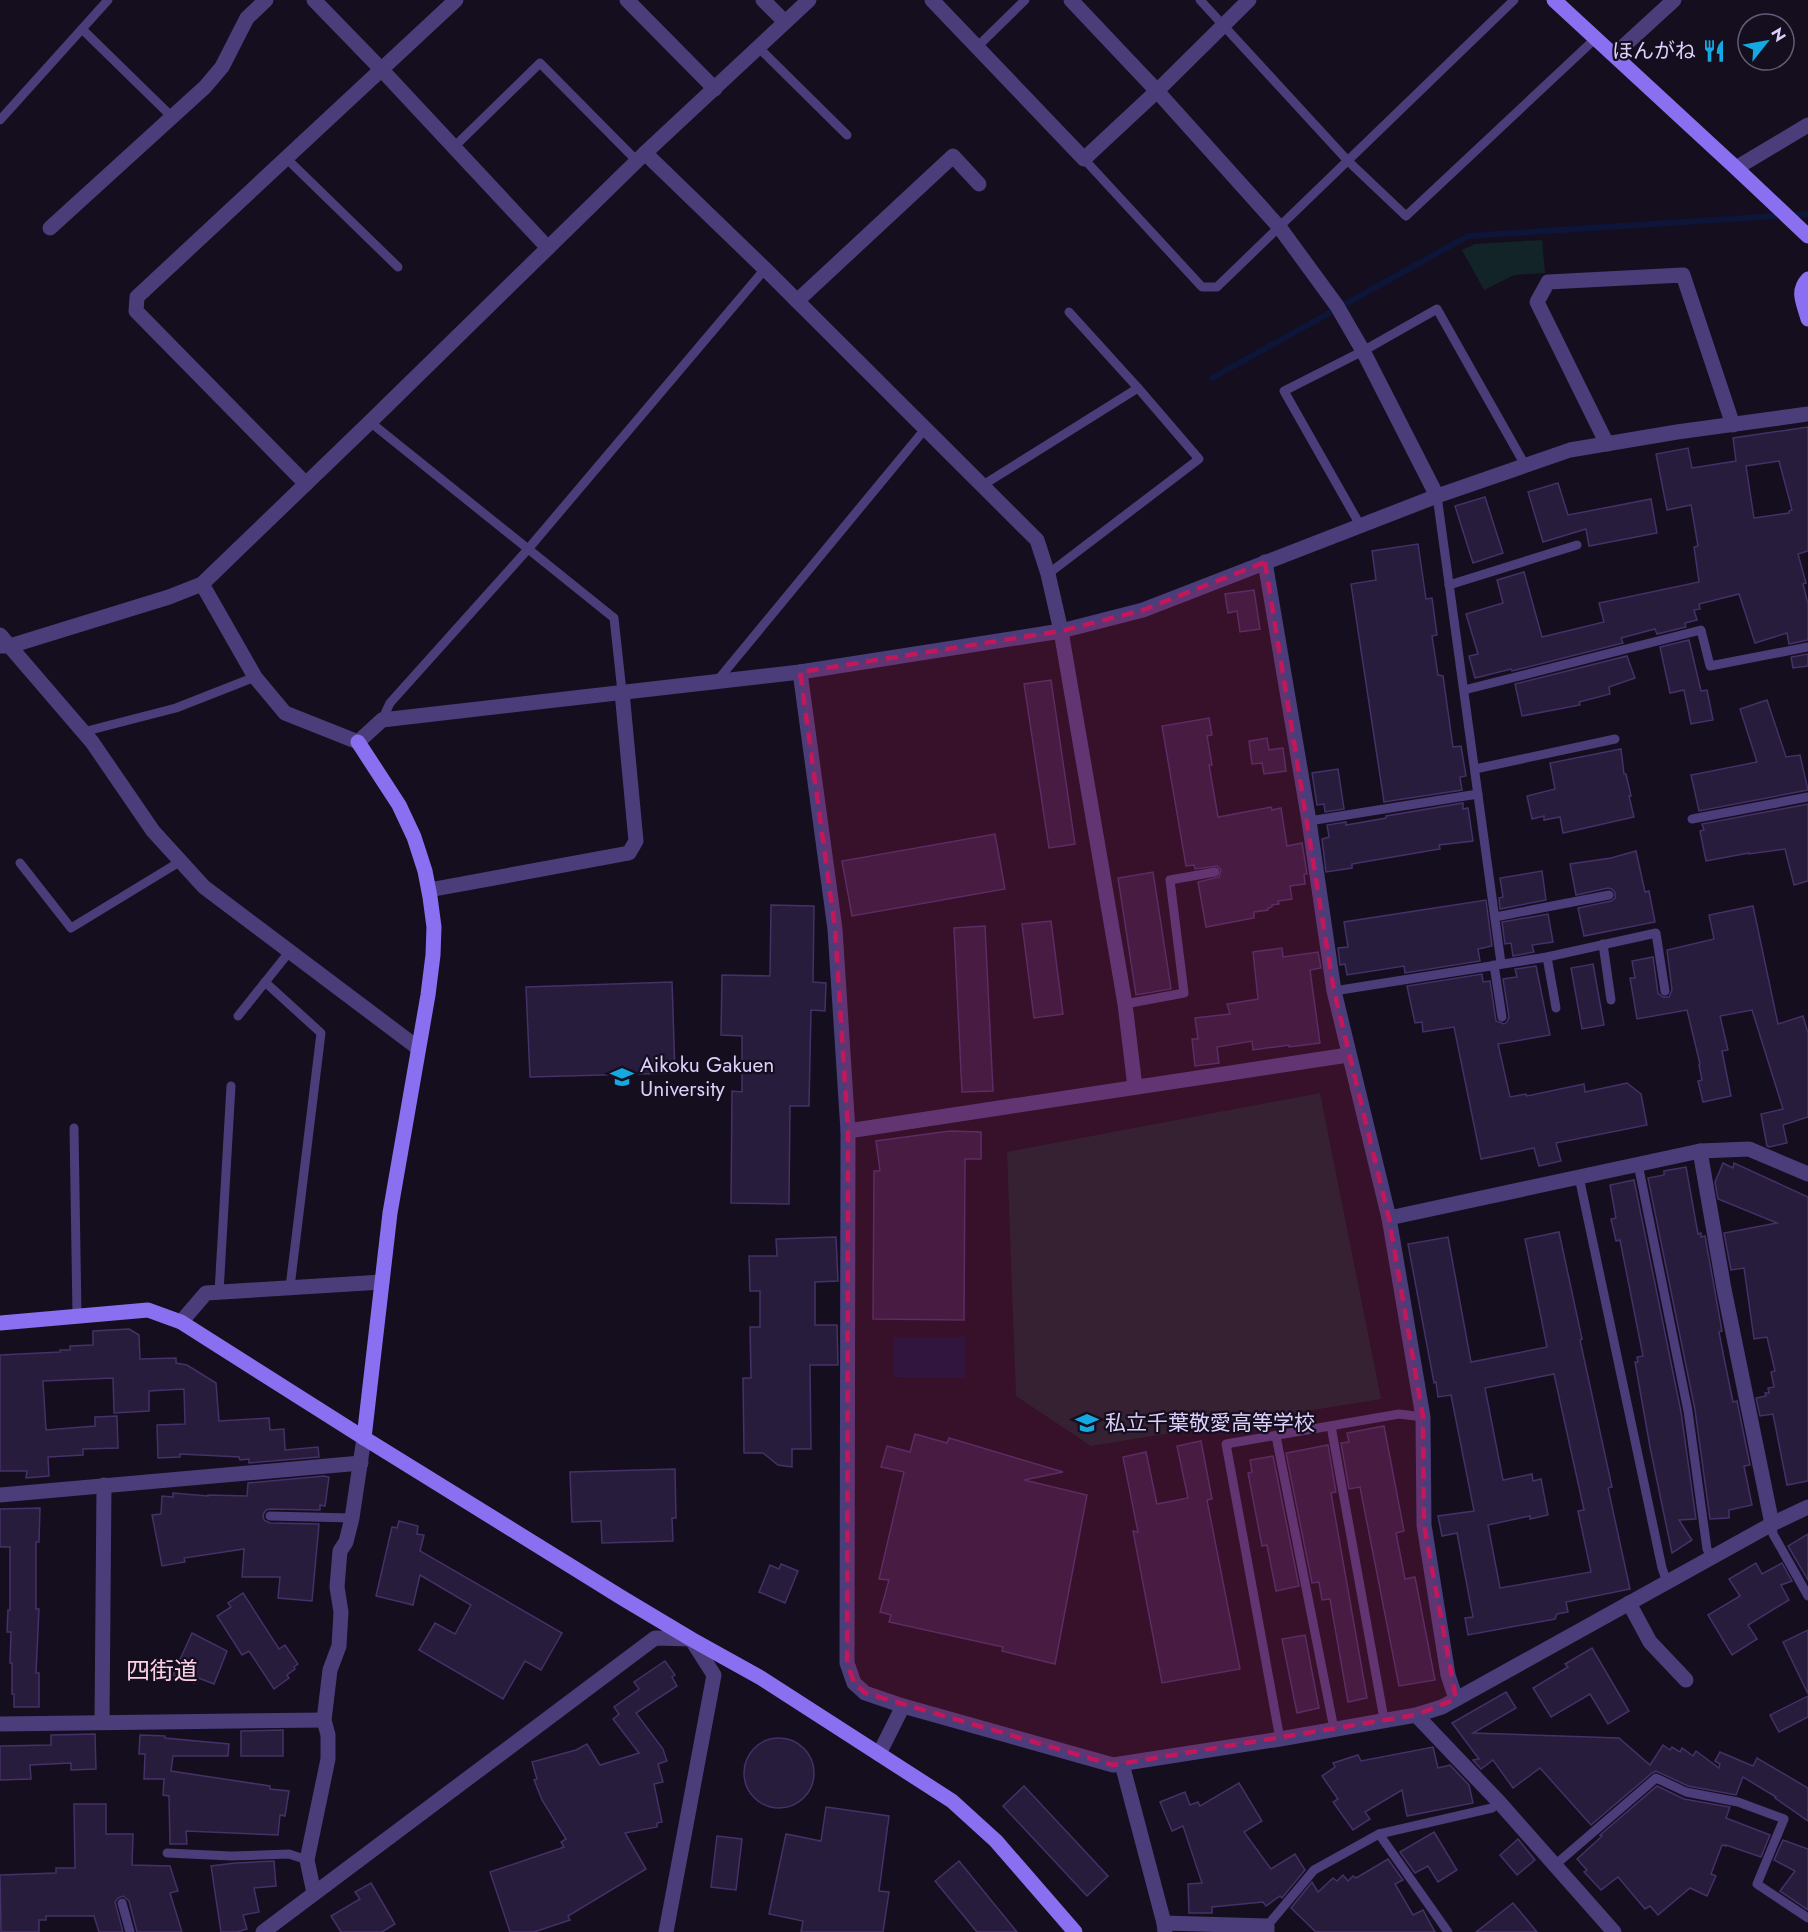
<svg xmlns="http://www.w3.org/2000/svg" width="1808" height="1932" viewBox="0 0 1808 1932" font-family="Jost,'Noto Sans JP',sans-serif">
	<rect width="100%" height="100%" fill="#140e1e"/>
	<g fill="#122427">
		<polygon points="1542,240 1545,273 1514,275 1484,290 1462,250 1475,244"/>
		<polygon points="1320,1093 1381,1399 1091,1446 1016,1396 1007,1152"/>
	</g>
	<polygon fill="#0d1538" points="893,1337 965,1337 965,1378 893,1377"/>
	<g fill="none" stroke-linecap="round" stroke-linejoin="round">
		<polyline stroke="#0d1538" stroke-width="6" points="1212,378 1468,236 1808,214"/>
	</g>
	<g fill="#281c3d" stroke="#453067" stroke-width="1.5" fill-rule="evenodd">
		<path d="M1808 427V551L1798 554 1806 583 1803 584 1808 604V640L1789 644 1787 633 1755 643 1739 594 1699 604 1700 609 1694 610 1697 620 1685 623 1686 627 1657 634 1655 629 1621 638 1623 643 1512 671 1511 669 1475 678 1469 656 1478 654 1466 614 1503 603 1497 580 1524 572 1542 637 1604 622 1599 603 1699 582 1694 547 1698 546 1691 505 1667 510 1656 454 1688 448 1692 468 1736 461 1733 438ZM1779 461 1792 510 1789 511V513L1754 518 1746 466Z"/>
		<polygon points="1558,483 1568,515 1651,499 1657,533 1589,546 1586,529 1543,542 1528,492"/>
		<polygon points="1485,497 1503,553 1473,563 1455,506"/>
		<polygon points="1418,544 1426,599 1432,598 1437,635 1432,636 1438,675 1443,676 1453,747 1461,746 1466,776 1460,777 1462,790 1384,802 1351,584 1376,580 1372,551"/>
		<polygon points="1254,590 1260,629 1240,632 1237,611 1228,613 1225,594"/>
		<polygon points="1689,640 1701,691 1707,690 1713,720 1691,724 1684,690 1670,693 1660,647"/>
		<polygon points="1808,654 1808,666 1793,668 1791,657"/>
		<polygon points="1627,656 1635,678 1609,687 1610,694 1579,702 1580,705 1522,716 1515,684"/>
		<polygon points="1051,680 1075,844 1049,848 1024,684"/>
		<polygon points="1767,700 1786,757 1800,755 1808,790 1699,811 1691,775 1757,762 1740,709"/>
		<polygon points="1209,718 1212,735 1207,736 1212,765 1209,765 1218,817 1271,807 1272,810 1281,808 1287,846 1302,843 1307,874 1304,874 1305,884 1290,886 1292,899 1278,901 1279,904 1272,905 1272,907 1268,908 1268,910 1254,912 1254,918 1206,927 1198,882 1219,877 1221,870 1217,866 1195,869 1194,865 1186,866 1162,726"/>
		<polygon points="1267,738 1269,750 1283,748 1286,771 1264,774 1262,763 1252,764 1249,741"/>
		<polygon points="1621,749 1624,774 1626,774 1631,796 1629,796 1634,817 1563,833 1560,817 1544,820 1544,816 1532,819 1527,796 1555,789 1550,763"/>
		<polygon points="1338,769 1344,809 1325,812 1324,804 1317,805 1312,773"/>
		<polygon points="1463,803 1463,809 1468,808 1473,841 1439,845 1440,849 1352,864 1352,868 1326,872 1322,839 1329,837 1327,825 1346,822 1346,825 1386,818 1386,816"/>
		<polygon points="1808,804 1808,881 1794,885 1785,849 1749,854 1749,853 1706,861 1700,831 1704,830 1702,824"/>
		<polygon points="995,834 1005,889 852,916 842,861"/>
		<polygon points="1636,851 1645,892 1649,891 1655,922 1584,936 1578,908 1611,901 1615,898 1615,893 1612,889 1608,888 1576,895 1570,864 1611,858"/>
		<polygon points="1542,871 1546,900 1500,909 1499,898 1503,897 1500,878"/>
		<polygon points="1153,872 1171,989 1136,995 1118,878"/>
		<polygon points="1486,900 1492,946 1478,949 1480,961 1405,973 1404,966 1347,975 1345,964 1340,965 1338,948 1348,947 1344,922"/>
		<polygon points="771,905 814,906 813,982 826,983 825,1011 811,1010 809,1106 790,1106 789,1204 731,1203 732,1091 742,1092 742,1036 721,1035 722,975 770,976"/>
		<polygon points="1753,906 1778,1024 1803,1016 1808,1033 1808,1117 1783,1125 1787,1143 1769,1147 1767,1146 1761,1114 1783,1109 1752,1010 1720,1016 1728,1050 1722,1051 1731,1096 1703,1102 1698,1081 1702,1080 1699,1065 1700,1064 1687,1010 1637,1019 1630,978 1635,978 1632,961 1653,957 1658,993 1663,997 1669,997 1672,990 1667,950 1714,939 1709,915"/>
		<polygon points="1548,914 1553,942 1532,945 1534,952 1513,956 1511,943 1505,944 1502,922"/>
		<polygon points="1051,921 1063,1014 1034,1018 1022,924"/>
		<polygon points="985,926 993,1091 962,1092 954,928"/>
		<polygon points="1282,948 1283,957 1318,952 1321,968 1310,970 1320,1043 1289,1047 1289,1045 1253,1050 1252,1041 1217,1047 1219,1063 1195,1066 1192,1039 1198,1039 1195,1018 1230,1014 1227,1004 1258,999 1253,952"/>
		<polygon points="1593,964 1604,1025 1582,1029 1571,968"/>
		<polygon points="1536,966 1550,1035 1498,1044 1510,1097 1526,1094 1527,1096 1584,1084 1585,1092 1627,1083 1641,1094 1647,1125 1556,1143 1561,1161 1539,1166 1534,1148 1481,1159 1454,1027 1423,1032 1422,1022 1415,1023 1407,986 1482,974 1483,982 1490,981 1496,1021 1504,1024 1507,1022 1509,1017 1503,979 1517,977 1515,969"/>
		<polygon points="672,982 675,1073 530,1077 526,987"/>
		<polygon points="950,1131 981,1132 981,1159 965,1159 964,1320 873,1319 874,1171 880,1171 876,1141"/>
		<polygon points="1723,1163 1733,1168 1734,1163 1808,1197 1808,1481 1787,1485 1773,1414 1760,1416 1756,1398 1766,1396 1765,1393 1769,1393 1768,1388 1774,1387 1771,1372 1775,1371 1767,1337 1754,1339 1744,1268 1731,1270 1724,1233 1777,1223 1718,1199 1715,1182"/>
		<polygon points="1686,1167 1698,1234 1701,1233 1701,1237 1705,1236 1722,1331 1719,1332 1724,1358 1733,1402 1737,1401 1750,1465 1744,1466 1752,1505 1729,1510 1729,1518 1710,1519 1695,1410 1648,1178 1664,1175 1664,1171"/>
		<polygon points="1634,1180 1681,1412 1696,1519 1679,1520 1692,1540 1672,1553 1650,1447 1635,1362 1638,1362 1637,1357 1643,1356 1620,1240 1616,1241 1611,1219 1616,1218 1610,1185"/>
		<path d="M1559 1232 1582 1339 1580 1340 1612 1487 1608 1488 1630 1589 1566 1602 1568 1612 1557 1614 1555 1619 1468 1635 1465 1618 1473 1617 1457 1533 1442 1536 1438 1516 1474 1511 1451 1395 1438 1397 1436 1382 1434 1383 1408 1244 1448 1237 1471 1362 1547 1347 1525 1239ZM1554 1374 1584 1510 1578 1511 1591 1572 1500 1588 1488 1525 1530 1516V1519L1548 1515 1541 1479 1533 1481 1532 1474 1503 1480 1485 1388Z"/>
		<polygon points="836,1237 838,1281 815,1282 815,1325 837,1325 838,1365 810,1365 811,1449 792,1449 792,1467 778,1465 763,1453 744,1453 743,1378 751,1378 750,1327 760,1327 760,1291 750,1291 749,1256 777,1256 776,1239"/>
		<polygon points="129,1329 139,1335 140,1359 176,1358 176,1363 187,1365 216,1383 219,1421 269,1418 270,1430 284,1429 285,1450 318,1447 319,1457 249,1463 249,1459 240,1460 239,1457 180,1454 180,1457 158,1458 157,1425 185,1424 184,1389 149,1391 149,1411 114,1413 113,1378 43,1381 46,1430 95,1426 95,1417 117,1416 118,1448 83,1449 83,1455 48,1457 49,1476 26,1478 27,1471 0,1471 0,1355 60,1352 60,1350 70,1350 70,1346 93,1345 93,1331"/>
		<polygon points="1384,1426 1404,1531 1396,1533 1405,1579 1415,1577 1435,1680 1399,1686 1360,1487 1349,1489 1341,1443 1349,1442 1347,1433"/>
		<polygon points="915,1434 947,1443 949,1438 1063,1472 1024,1480 1087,1495 1055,1664 1002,1651 1003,1647 889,1622 891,1615 880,1612 889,1580 879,1579 904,1472 881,1467 887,1446 910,1452"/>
		<polygon points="1201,1441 1212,1499 1207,1500 1240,1669 1162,1683 1133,1531 1138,1532 1123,1457 1146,1452 1157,1504 1188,1498 1177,1446"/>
		<polygon points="1328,1445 1336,1492 1331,1493 1367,1698 1348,1702 1330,1599 1322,1600 1319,1582 1312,1583 1286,1453"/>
		<polygon points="1273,1456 1299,1586 1276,1591 1267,1545 1262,1546 1248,1473 1252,1472 1250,1460"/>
		<polygon points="675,1469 676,1518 672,1518 673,1541 602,1543 601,1521 572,1522 570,1472"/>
		<polygon points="324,1476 329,1477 325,1506 320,1505 320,1510 270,1509 266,1510 263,1515 264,1520 270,1523 319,1524 312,1601 278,1598 280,1577 242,1577 244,1549 184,1558 185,1562 162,1566 152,1515 161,1514 162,1496 173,1497 173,1493 208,1496 208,1495 247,1496 248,1483"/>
		<polygon points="40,1508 39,1542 36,1542 36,1609 39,1609 36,1673 39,1673 39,1707 14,1707 14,1694 12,1694 12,1663 10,1663 11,1632 7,1632 8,1610 10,1610 10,1547 0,1547 0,1509"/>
		<polygon points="399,1521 418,1526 417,1534 424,1535 420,1551 562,1633 541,1670 525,1661 503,1699 419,1650 435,1623 455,1634 471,1605 420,1575 413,1605 376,1596 392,1527 397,1528"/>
		<polygon points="1808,1534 1808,1580 1788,1546"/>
		<polygon points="1756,1563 1762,1574 1782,1563 1792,1581 1781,1585 1789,1600 1748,1625 1757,1639 1732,1655 1708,1615 1740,1596 1729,1579"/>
		<polygon points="781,1564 798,1571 785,1603 759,1592 770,1565 779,1569"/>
		<polygon points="243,1593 279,1649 285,1645 298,1664 294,1667 295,1669 287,1675 289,1678 274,1689 249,1651 242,1655 217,1616 231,1607 228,1603"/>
		<polygon points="1808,1630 1808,1694 1783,1642"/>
		<polygon points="192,1633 227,1651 214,1684 196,1677 194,1683 173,1675"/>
		<polygon points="1305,1635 1319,1708 1297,1713 1282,1639"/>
		<polygon points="1592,1648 1629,1711 1608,1724 1590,1694 1551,1717 1533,1688 1568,1667 1565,1664"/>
		<polygon points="665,1661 675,1675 672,1677 677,1686 636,1713 663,1749 667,1761 658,1764 663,1782 654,1784 662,1822 657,1823 657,1827 625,1833 646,1869 568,1916 570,1920 534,1932 510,1932 490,1872 564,1847 561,1842 566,1839 542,1800 534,1780 537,1779 532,1762 576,1750 587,1744 600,1765 639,1753 613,1719 619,1714 614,1707 639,1689 634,1682"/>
		<polygon points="1506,1692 1516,1708 1473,1733 1619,1738 1650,1765 1663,1745 1670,1750 1672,1747 1680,1752 1682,1748 1693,1756 1696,1751 1719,1768 1720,1764 1715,1761 1720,1752 1753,1766 1757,1758 1808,1788 1808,1821 1775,1798 1776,1797 1743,1777 1736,1795 1688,1786 1656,1771 1652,1773 1591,1825 1540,1768 1513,1788 1493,1760 1481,1769 1473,1760 1479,1759 1452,1723"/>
		<polygon points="1808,1696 1808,1717 1779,1732 1770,1715"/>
		<polygon points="283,1730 283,1756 241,1756 241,1731"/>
		<polygon points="95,1734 96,1769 71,1770 71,1763 30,1765 31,1779 0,1780 0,1746 51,1745 51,1735"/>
		<polygon points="140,1735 165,1736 165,1738 229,1744 228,1756 173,1756 171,1771 270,1786 270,1789 289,1791 285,1816 280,1815 278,1835 186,1831 187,1844 170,1844 169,1796 163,1795 164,1779 144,1779 145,1754 139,1754"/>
		<circle cx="779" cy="1773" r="35"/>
		<polygon points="1433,1747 1438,1768 1450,1765 1469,1785 1473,1803 1407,1816 1402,1790 1365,1812 1370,1819 1353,1830 1333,1802 1338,1799 1322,1776 1335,1767 1333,1763 1358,1755 1361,1761"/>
		<polygon points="1239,1783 1262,1821 1244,1832 1271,1869 1295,1854 1305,1870 1282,1898 1280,1896 1266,1906 1263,1902 1212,1907 1212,1913 1189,1913 1188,1884 1202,1883 1183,1826 1172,1831 1160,1802 1185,1792 1190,1805 1198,1802 1200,1806"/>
		<polygon points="1024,1786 1108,1876 1087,1896 1003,1806"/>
		<polygon points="1657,1786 1684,1799 1730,1807 1726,1818 1770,1835 1761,1857 1726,1845 1726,1846 1722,1845 1711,1874 1716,1876 1707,1896 1690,1888 1658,1915 1650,1906 1645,1909 1618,1877 1601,1890 1584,1872 1587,1870 1577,1859 1602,1836 1600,1835"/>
		<polygon points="74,1804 106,1804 106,1834 133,1834 132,1865 170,1866 178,1891 170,1893 182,1932 137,1932 129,1901 123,1896 118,1898 115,1902 123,1932 99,1932 94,1916 46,1916 46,1920 39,1920 39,1932 1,1932 0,1875 56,1873 56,1868 75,1868"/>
		<polygon points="826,1807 889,1816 879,1891 889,1892 883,1932 801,1932 803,1921 769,1914 786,1834 821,1841"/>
		<polygon points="1434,1832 1457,1870 1438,1882 1428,1866 1415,1873 1400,1852"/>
		<polygon points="717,1836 742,1839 736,1890 711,1887"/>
		<polygon points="1518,1839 1535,1860 1517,1875 1500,1855"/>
		<polygon points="1783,1840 1808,1849 1808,1910 1780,1891 1795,1871 1774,1860"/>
		<polygon points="1388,1859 1403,1880 1395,1884 1413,1915 1423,1910 1435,1932 1316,1932 1291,1908 1312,1882 1318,1892 1333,1878 1337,1881 1343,1875 1348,1881 1353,1876 1356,1878"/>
		<polygon points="274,1861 276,1886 254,1888 259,1912 243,1915 247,1929 237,1932 221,1932 211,1866 235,1863"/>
		<polygon points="959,1861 1017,1932 977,1932 935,1881"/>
		<polygon points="371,1883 395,1924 382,1932 341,1932 331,1916 360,1899 355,1892"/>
		<polygon points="1513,1903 1537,1932 1476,1932"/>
	</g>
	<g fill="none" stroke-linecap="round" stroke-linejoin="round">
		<g stroke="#4a3d79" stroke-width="9">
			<polyline points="1200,0 1348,161 1406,216 1596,38"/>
			<polyline points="82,29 172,117"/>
			<polyline points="977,47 1025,0"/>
			<polyline points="759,48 847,135"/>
			<polyline points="0,120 108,0"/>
			<polyline points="454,147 540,63 637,161"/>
			<polyline points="286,158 398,267"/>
			<polyline points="1084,159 1202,287 1217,287 1514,0"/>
			<polyline points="370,422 614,618 622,692"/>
			<polyline points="983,485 1138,388"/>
			<polyline points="1437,496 1501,963"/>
			<polyline points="1360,525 1284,391 1363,351 1437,309 1525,465"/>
			<polyline points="1048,574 1199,459 1138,388 1069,312"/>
			<polyline points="1449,585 1577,545"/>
			<polyline points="717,681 925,429"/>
			<polyline points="1464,690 1701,630 1710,666 1808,647"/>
			<polyline points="382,720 390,703 529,548 765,269"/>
			<polyline points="83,732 176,708 255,677"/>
			<polyline points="1475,769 1615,739"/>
			<polyline points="1692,819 1808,797"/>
			<polyline points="1309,821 1478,794"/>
			<polyline points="20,863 71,928 181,861"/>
			<polyline points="1495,917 1609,895"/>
			<polyline points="1603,944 1611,1000"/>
			<polyline points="1547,957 1556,1008"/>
			<polyline points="1494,965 1502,1017"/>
			<polyline points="265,982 321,1033 290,1287"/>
			<polyline points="1334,991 1547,957 1656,933 1665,991"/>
			<polyline points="1125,1004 1184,993 1170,880 1215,872"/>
			<polyline points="238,1016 290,951"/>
			<polyline points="74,1128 77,1316"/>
			<polyline points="1638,1164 1688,1411 1707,1549 1712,1557"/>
			<polyline points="1579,1177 1662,1568 1667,1582"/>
			<polyline points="219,1292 231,1086"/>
			<polyline points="1331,1426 1384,1719"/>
			<polyline points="1276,1436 1334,1729"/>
			<polyline points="270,1516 352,1518"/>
			<polyline points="1772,1524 1773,1534 1808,1596"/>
			<polyline points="1280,1739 1226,1444 1399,1414 1423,1417"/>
			<polyline points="1379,1834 1448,1932"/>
			<polyline points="167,1853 231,1856 289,1854 307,1860"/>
			<polyline points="1555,1865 1656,1778 1686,1792 1738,1802 1784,1819 1757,1884 1808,1918"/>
			<polyline points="122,1903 130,1932"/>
			<polyline points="1267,1926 1314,1870 1379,1834 1492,1808 1499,1802"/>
		</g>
		<g stroke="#4a3d79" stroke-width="15">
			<polyline points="314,0 381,69 548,248"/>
			<polyline points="627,0 715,89"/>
			<polyline points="763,0 785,22"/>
			<polyline points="932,0 1084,159 1157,91 1249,0"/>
			<polyline points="1071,0 1157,91 1280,228 1337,306 1363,351 1437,496"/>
			<polyline points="1614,55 1674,0"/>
			<polyline points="645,153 765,269 1037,540 1048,574 1061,631 1125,1004 1135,1087"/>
			<polyline points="1736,168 1808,125"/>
			<polyline points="50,228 205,87 222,67 247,18 266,0"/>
			<polyline points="797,301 953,156 979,184"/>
			<polyline points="1607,444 1537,302 1548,282 1683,275 1733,425"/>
			<polyline points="306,484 136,311 137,297 456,0"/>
			<polyline points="1265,562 1309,821 1334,991 1389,1218 1423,1417 1424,1525 1448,1675 1456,1699"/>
			<polyline points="202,584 255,677 285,713 358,742 382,720 800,672 1061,631 1143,610 1437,496 1570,450 1677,432 1808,414"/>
			<polyline points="0,635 92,742 153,831 204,887 418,1048"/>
			<polyline points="0,646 10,646 169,597 202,584 370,422 645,153 809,0"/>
			<polyline points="800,672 835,929 848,1131 847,1663 854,1683 865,1693 903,1706 1113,1765 1280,1739 1416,1715 1442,1707 1772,1524 1808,1507"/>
			<polyline points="429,890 629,853 636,841 622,692"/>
			<polyline points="848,1131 1348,1055"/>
			<polyline points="1700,1151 1749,1149 1808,1174"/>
			<polyline points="1389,1218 1700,1151 1724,1289 1772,1524"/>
			<polyline points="181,1322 206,1293 382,1282"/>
			<polyline points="0,1495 361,1463"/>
			<polyline points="1629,1603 1650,1642 1686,1680"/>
			<polyline points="1416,1715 1499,1802 1614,1932"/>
			<polyline points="102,1722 104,1485"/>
			<polyline points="0,1724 324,1720"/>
			<polyline points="879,1754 903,1706"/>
			<polyline points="1122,1764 1164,1923 1165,1932"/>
			<polyline points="314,1893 307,1860 328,1759 328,1735 324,1720 330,1670 339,1646 341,1612 337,1587 340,1551 346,1542 352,1518 364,1438"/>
			<polyline points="1164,1923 1267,1926 1267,1932"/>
			<polyline points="263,1932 655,1638 691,1639 714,1675 666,1932"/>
		</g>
		<g stroke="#8a70f1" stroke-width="15">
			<polyline points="1554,0 1736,168 1808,236"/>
			<path d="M1808 279C1796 292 1804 303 1808 319"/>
			<polyline points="358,742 399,805 414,837 425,871 430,897 434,927 433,955 428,995 390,1213 364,1438"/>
			<polyline points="0,1323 148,1310 181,1322 364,1438 624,1599 691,1639 761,1678 952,1801 996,1841 1075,1932"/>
		</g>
	</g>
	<path fill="#c2185b" fill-opacity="0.2" stroke="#c2185b" stroke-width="4.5" stroke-dasharray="12 8" stroke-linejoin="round" d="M1265 562 1334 991 1389 1218 1423 1417 1424 1525 1456 1699 1416 1715 1113 1765 865 1693 854 1683 847 1663 848 1131 835 929 800 672 1061 631 1143 610Z"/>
	<defs>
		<g id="restaurant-bare" transform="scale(1.8)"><path d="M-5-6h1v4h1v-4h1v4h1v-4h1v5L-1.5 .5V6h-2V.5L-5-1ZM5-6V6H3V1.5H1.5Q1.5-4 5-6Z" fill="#15a9e1" stroke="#140e1e" stroke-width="2.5" paint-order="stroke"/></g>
		<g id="university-bare" transform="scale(1.8)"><path d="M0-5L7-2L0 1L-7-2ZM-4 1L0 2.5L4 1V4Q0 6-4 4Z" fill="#15a9e1" stroke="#140e1e" stroke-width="2.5" paint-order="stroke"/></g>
		<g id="school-bare" transform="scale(1.8)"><path d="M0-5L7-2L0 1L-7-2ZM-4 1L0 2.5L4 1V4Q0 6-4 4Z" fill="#15a9e1" stroke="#140e1e" stroke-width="2.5" paint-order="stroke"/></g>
	</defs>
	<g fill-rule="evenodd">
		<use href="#restaurant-bare" x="1714" y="51"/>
		<use href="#university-bare" x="622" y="1077"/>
		<use href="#school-bare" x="1087" y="1423"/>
	</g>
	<g text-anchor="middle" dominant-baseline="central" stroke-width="4.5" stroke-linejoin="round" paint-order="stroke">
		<g font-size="21" fill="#dcd0fb" stroke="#140e1e" text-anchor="start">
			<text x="1696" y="51" text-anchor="end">ほんがね</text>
			<text x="640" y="1065">Aikoku Gakuen<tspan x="640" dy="24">University</tspan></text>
			<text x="1105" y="1423">私立千葉敬愛高等学校</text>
		</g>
		<g font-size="24" fill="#fbd1e4" stroke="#140e1e">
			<text x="162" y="1670">四街道</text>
		</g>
	</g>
	<g transform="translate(1766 42) rotate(59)"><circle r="28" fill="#140e1e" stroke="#645c76" stroke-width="1.5"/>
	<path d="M0-4.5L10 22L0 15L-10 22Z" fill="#15a9e1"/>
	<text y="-9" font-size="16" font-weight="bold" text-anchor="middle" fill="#dcd0fb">N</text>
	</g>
</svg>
